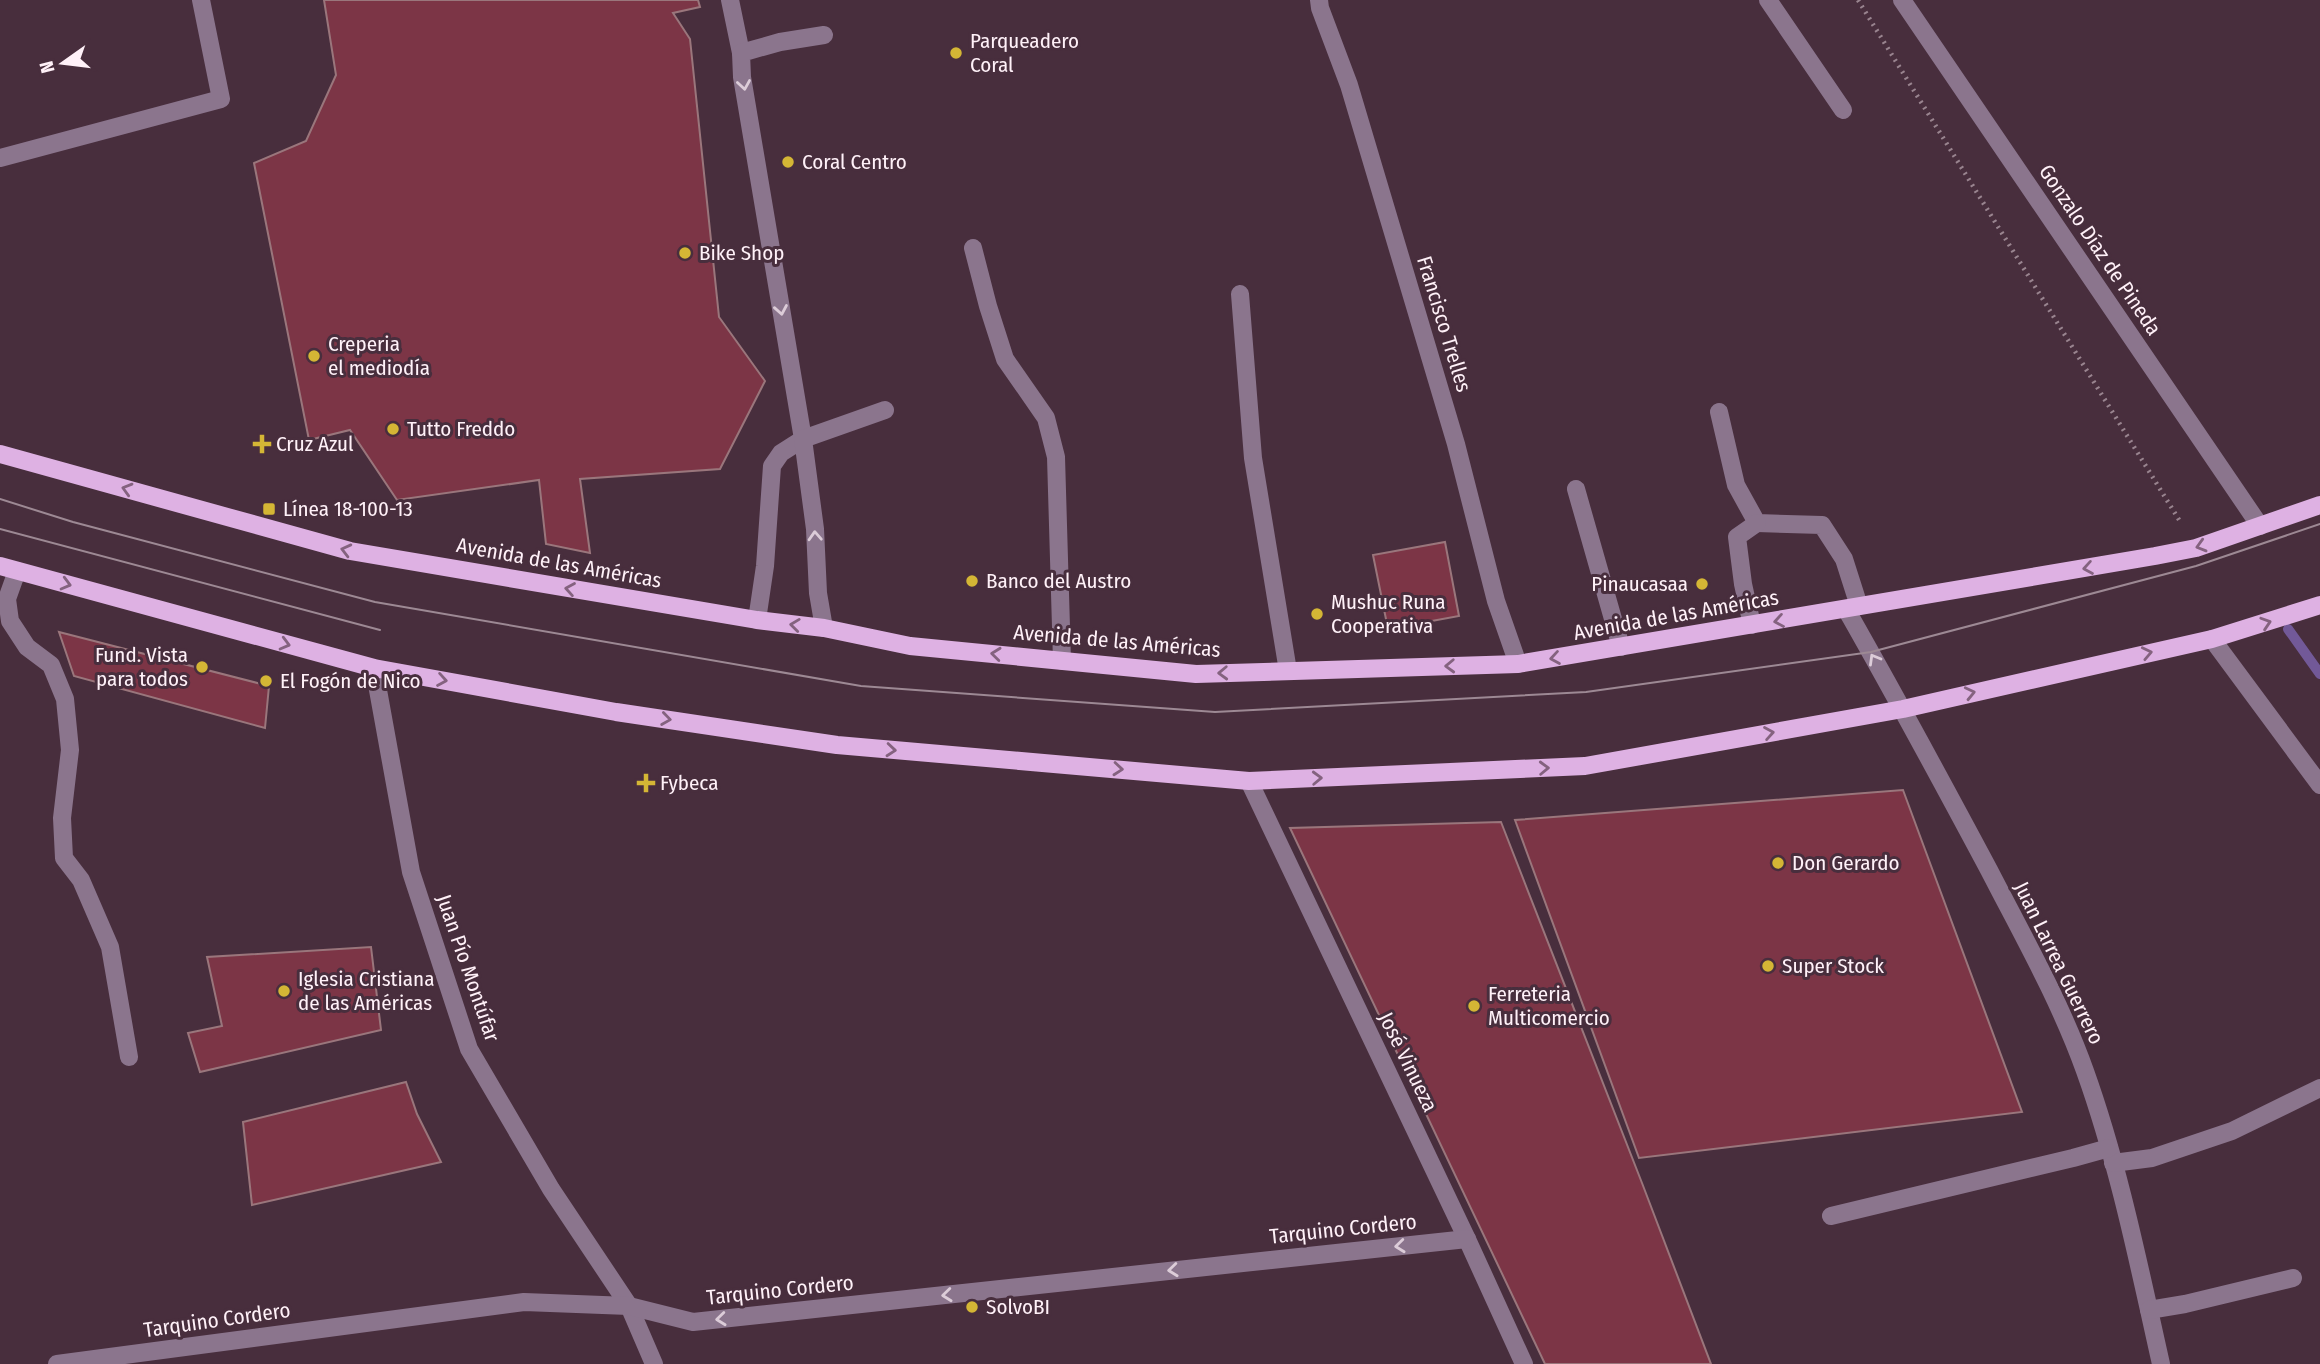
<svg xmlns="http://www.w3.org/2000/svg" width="2320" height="1364" viewBox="0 0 2320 1364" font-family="'Fira Sans Condensed',sans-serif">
	<rect width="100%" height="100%" fill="#482e3d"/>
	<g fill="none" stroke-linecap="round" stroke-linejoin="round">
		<polyline stroke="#725998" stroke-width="10" points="2288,629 2320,674"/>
	</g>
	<g fill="#7c3546" stroke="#9a767c" stroke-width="2">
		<polygon points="324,0 698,0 700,7 673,13 690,39 719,317 765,381 720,469 580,479 590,553 546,544 539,480 397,500 350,430 309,440 254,163 306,141 336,75"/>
		<polygon points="1445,542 1459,616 1388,629 1373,555"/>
		<polygon points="59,632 269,686 265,728 74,676"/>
		<polygon points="1903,790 2022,1112 1639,1158 1515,820"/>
		<polygon points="1501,822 1642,1183 1711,1364 1545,1364 1290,828"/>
		<polygon points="371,947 381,1030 200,1072 188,1033 222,1026 207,957"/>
		<polygon points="406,1082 417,1114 441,1162 252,1205 243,1122"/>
	</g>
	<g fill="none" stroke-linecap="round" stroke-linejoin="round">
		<polyline stroke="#99848f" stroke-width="4.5" stroke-dasharray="2 5" stroke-linecap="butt" points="1858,0 2181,523"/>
		<g stroke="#8b758d" stroke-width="18">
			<polyline points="730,0 741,53"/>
			<polyline points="1319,0 1320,8 1349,85 1456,444 1496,601 1518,664"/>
			<polyline points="1768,0 1843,110"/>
			<polyline points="1902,0 2260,526"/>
			<polyline points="0,158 221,99 201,0"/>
			<polyline points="973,248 988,306 1005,359 1046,418 1056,457 1062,661"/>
			<polyline points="1240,294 1253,458 1288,671"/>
			<polyline points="1719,412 1736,485 1757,523 1822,525 1844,559 1859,606"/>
			<polyline points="1576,489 1621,647"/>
			<polyline points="17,571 7,599 10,621 27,647 51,665 65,699 70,750 62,818 64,858 81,880 110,947 129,1057"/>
			<path d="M1846 609C1895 695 1942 782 1989 870 2023 936 2060 1001 2085 1071 2119 1166 2139 1266 2161 1364"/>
			<polyline points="757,620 765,566 772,466 781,453 803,439 742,77 741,53 780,42 824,35"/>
			<polyline points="1752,625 1743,584 1737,537 1757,523"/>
			<polyline points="824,628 818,593 815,529 803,439 885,410"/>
			<polyline points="2212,639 2320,785"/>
			<polyline points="374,668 411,872 469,1049 551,1189 629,1306 654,1364"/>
			<polyline points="1249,781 1467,1239 1524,1364"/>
			<polyline points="2113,1163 2152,1158 2232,1131 2320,1088"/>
			<polyline points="1831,1216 2073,1158 2109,1148"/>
			<polyline points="2149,1310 2185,1304 2293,1278"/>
			<polyline points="57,1364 524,1302 629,1306 693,1322 1467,1239"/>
		</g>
		<g stroke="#deb1e3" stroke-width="18">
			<polyline points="0,454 350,551 757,620 824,628 910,646 1196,674 1518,664 2155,556 2196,548 2320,505"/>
			<polyline points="0,566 374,668 616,712 837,745 1249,781 1585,766 1903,709 2212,639 2320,605"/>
		</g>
		<g stroke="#9d8994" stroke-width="2">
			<polyline points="0,499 73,522 375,602 861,686 1215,712 1586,692 1871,652 2196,566 2320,524"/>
			<polyline points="0,529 380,630"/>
		</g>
	</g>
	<defs><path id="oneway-chevron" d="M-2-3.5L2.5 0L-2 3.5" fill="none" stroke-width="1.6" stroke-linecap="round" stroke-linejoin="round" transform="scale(1.75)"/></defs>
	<g stroke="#dcccd8">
		<use href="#oneway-chevron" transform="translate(744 85) rotate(81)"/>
		<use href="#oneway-chevron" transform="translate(781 310) rotate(80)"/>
		<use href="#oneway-chevron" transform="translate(815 536) rotate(-93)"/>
		<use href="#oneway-chevron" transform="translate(1874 659) rotate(-120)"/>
		<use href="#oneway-chevron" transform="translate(1400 1246) rotate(174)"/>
		<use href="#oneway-chevron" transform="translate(1173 1270) rotate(174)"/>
		<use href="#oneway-chevron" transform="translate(947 1295) rotate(174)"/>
		<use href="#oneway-chevron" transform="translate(721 1319) rotate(174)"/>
	</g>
	<g stroke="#84627f">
		<use href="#oneway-chevron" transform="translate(127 489) rotate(-164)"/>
		<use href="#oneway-chevron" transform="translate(2201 546) rotate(164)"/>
		<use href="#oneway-chevron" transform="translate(346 550) rotate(-166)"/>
		<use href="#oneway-chevron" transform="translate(2088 568) rotate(170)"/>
		<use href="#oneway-chevron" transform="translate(66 584) rotate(15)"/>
		<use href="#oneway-chevron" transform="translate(570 589) rotate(-170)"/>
		<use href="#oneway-chevron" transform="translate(1779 621) rotate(170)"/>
		<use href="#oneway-chevron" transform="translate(2266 623) rotate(-18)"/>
		<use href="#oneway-chevron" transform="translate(795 625) rotate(-173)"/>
		<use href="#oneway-chevron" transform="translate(285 644) rotate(15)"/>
		<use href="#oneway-chevron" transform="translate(2147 653) rotate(-12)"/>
		<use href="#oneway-chevron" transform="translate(996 654) rotate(-174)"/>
		<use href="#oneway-chevron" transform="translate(1555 658) rotate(171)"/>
		<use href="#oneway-chevron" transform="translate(1450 666) rotate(178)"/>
		<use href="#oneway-chevron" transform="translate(1223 673) rotate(178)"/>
		<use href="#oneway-chevron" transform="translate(442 680) rotate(10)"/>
		<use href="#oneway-chevron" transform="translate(1970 693) rotate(-13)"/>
		<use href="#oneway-chevron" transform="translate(666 719) rotate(8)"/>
		<use href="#oneway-chevron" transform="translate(1769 733) rotate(-10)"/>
		<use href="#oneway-chevron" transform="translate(891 750) rotate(5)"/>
		<use href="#oneway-chevron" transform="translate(1544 768) rotate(-2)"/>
		<use href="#oneway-chevron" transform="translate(1118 769) rotate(5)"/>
		<use href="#oneway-chevron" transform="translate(1317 778) rotate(-2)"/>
	</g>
	<g fill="#d4b635" stroke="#482e3d" stroke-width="2.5">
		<circle cx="956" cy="53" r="7"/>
		<circle cx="788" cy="162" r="7"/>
		<circle cx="685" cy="253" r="7"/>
		<circle cx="314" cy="356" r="7"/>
		<circle cx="393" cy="429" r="7"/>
		<path d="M258.5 433.5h7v7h7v7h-7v7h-7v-7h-7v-7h7z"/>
		<rect x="262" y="502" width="14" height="14" rx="3.5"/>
		<circle cx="972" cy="581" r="7"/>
		<circle cx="1702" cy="584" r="7"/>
		<circle cx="1317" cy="614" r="7"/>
		<circle cx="202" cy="667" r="7"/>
		<circle cx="266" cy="681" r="7"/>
		<path d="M642.5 772.5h7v7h7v7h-7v7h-7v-7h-7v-7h7z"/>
		<circle cx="1778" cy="863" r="7"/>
		<circle cx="1768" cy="966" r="7"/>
		<circle cx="284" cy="991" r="7"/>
		<circle cx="1474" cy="1006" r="7"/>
		<circle cx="972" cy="1307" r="7"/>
	</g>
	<g text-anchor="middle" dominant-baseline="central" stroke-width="6" stroke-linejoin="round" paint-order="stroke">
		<g font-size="21" fill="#fff1f8" stroke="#482e3d" text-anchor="start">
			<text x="970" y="41">Parqueadero<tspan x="970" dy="24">Coral</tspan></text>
			<text x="802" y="162">Coral Centro</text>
			<text x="699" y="253">Bike Shop</text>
			<text x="328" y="344">Creperia<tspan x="328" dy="24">el mediodía</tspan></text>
			<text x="407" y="429">Tutto Freddo</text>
			<text x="276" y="444">Cruz Azul</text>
			<text x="283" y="509">Línea 18-100-13</text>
			<text x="986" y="581">Banco del Austro</text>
			<text x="1688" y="584" text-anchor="end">Pinaucasaa</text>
			<text x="1331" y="602">Mushuc Runa<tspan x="1331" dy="24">Cooperativa</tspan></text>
			<text x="188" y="655" text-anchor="end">Fund. Vista<tspan x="188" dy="24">para todos</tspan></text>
			<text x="280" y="681">El Fogón de Nico</text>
			<text x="660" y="783">Fybeca</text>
			<text x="1792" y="863">Don Gerardo</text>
			<text x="1782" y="966">Super Stock</text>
			<text x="298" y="979">Iglesia Cristiana<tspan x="298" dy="24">de las Américas</tspan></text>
			<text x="1488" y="994">Ferreteria<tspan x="1488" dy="24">Multicomercio</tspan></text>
			<text x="986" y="1307">SolvoBI</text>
		</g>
		<g font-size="21" fill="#fff1f8" stroke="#482e3d">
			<text transform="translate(2100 250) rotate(56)">Gonzalo Díaz de Pineda</text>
			<text transform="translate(1444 324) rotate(73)">Francisco Trelles</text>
			<text transform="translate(559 563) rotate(10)">Avenida de las Américas</text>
			<text transform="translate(1676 615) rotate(-10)">Avenida de las Américas</text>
			<text transform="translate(1117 641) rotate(5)">Avenida de las Américas</text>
			<text transform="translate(2059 963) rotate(64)">Juan Larrea Guerrero</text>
			<text transform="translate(468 968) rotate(71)">Juan Pío Montúfar</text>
			<text transform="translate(1408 1062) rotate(64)">José Vinueza</text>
			<text transform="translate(1343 1229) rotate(-6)">Tarquino Cordero</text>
			<text transform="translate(780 1290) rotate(-6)">Tarquino Cordero</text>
			<text transform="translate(217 1320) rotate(-8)">Tarquino Cordero</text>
		</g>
	</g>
	<g transform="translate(63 63) rotate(256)" stroke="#482e3d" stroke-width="5" paint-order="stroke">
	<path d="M0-5L12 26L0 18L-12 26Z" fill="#fff1f8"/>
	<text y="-10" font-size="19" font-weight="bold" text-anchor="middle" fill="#fff1f8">N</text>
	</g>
</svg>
